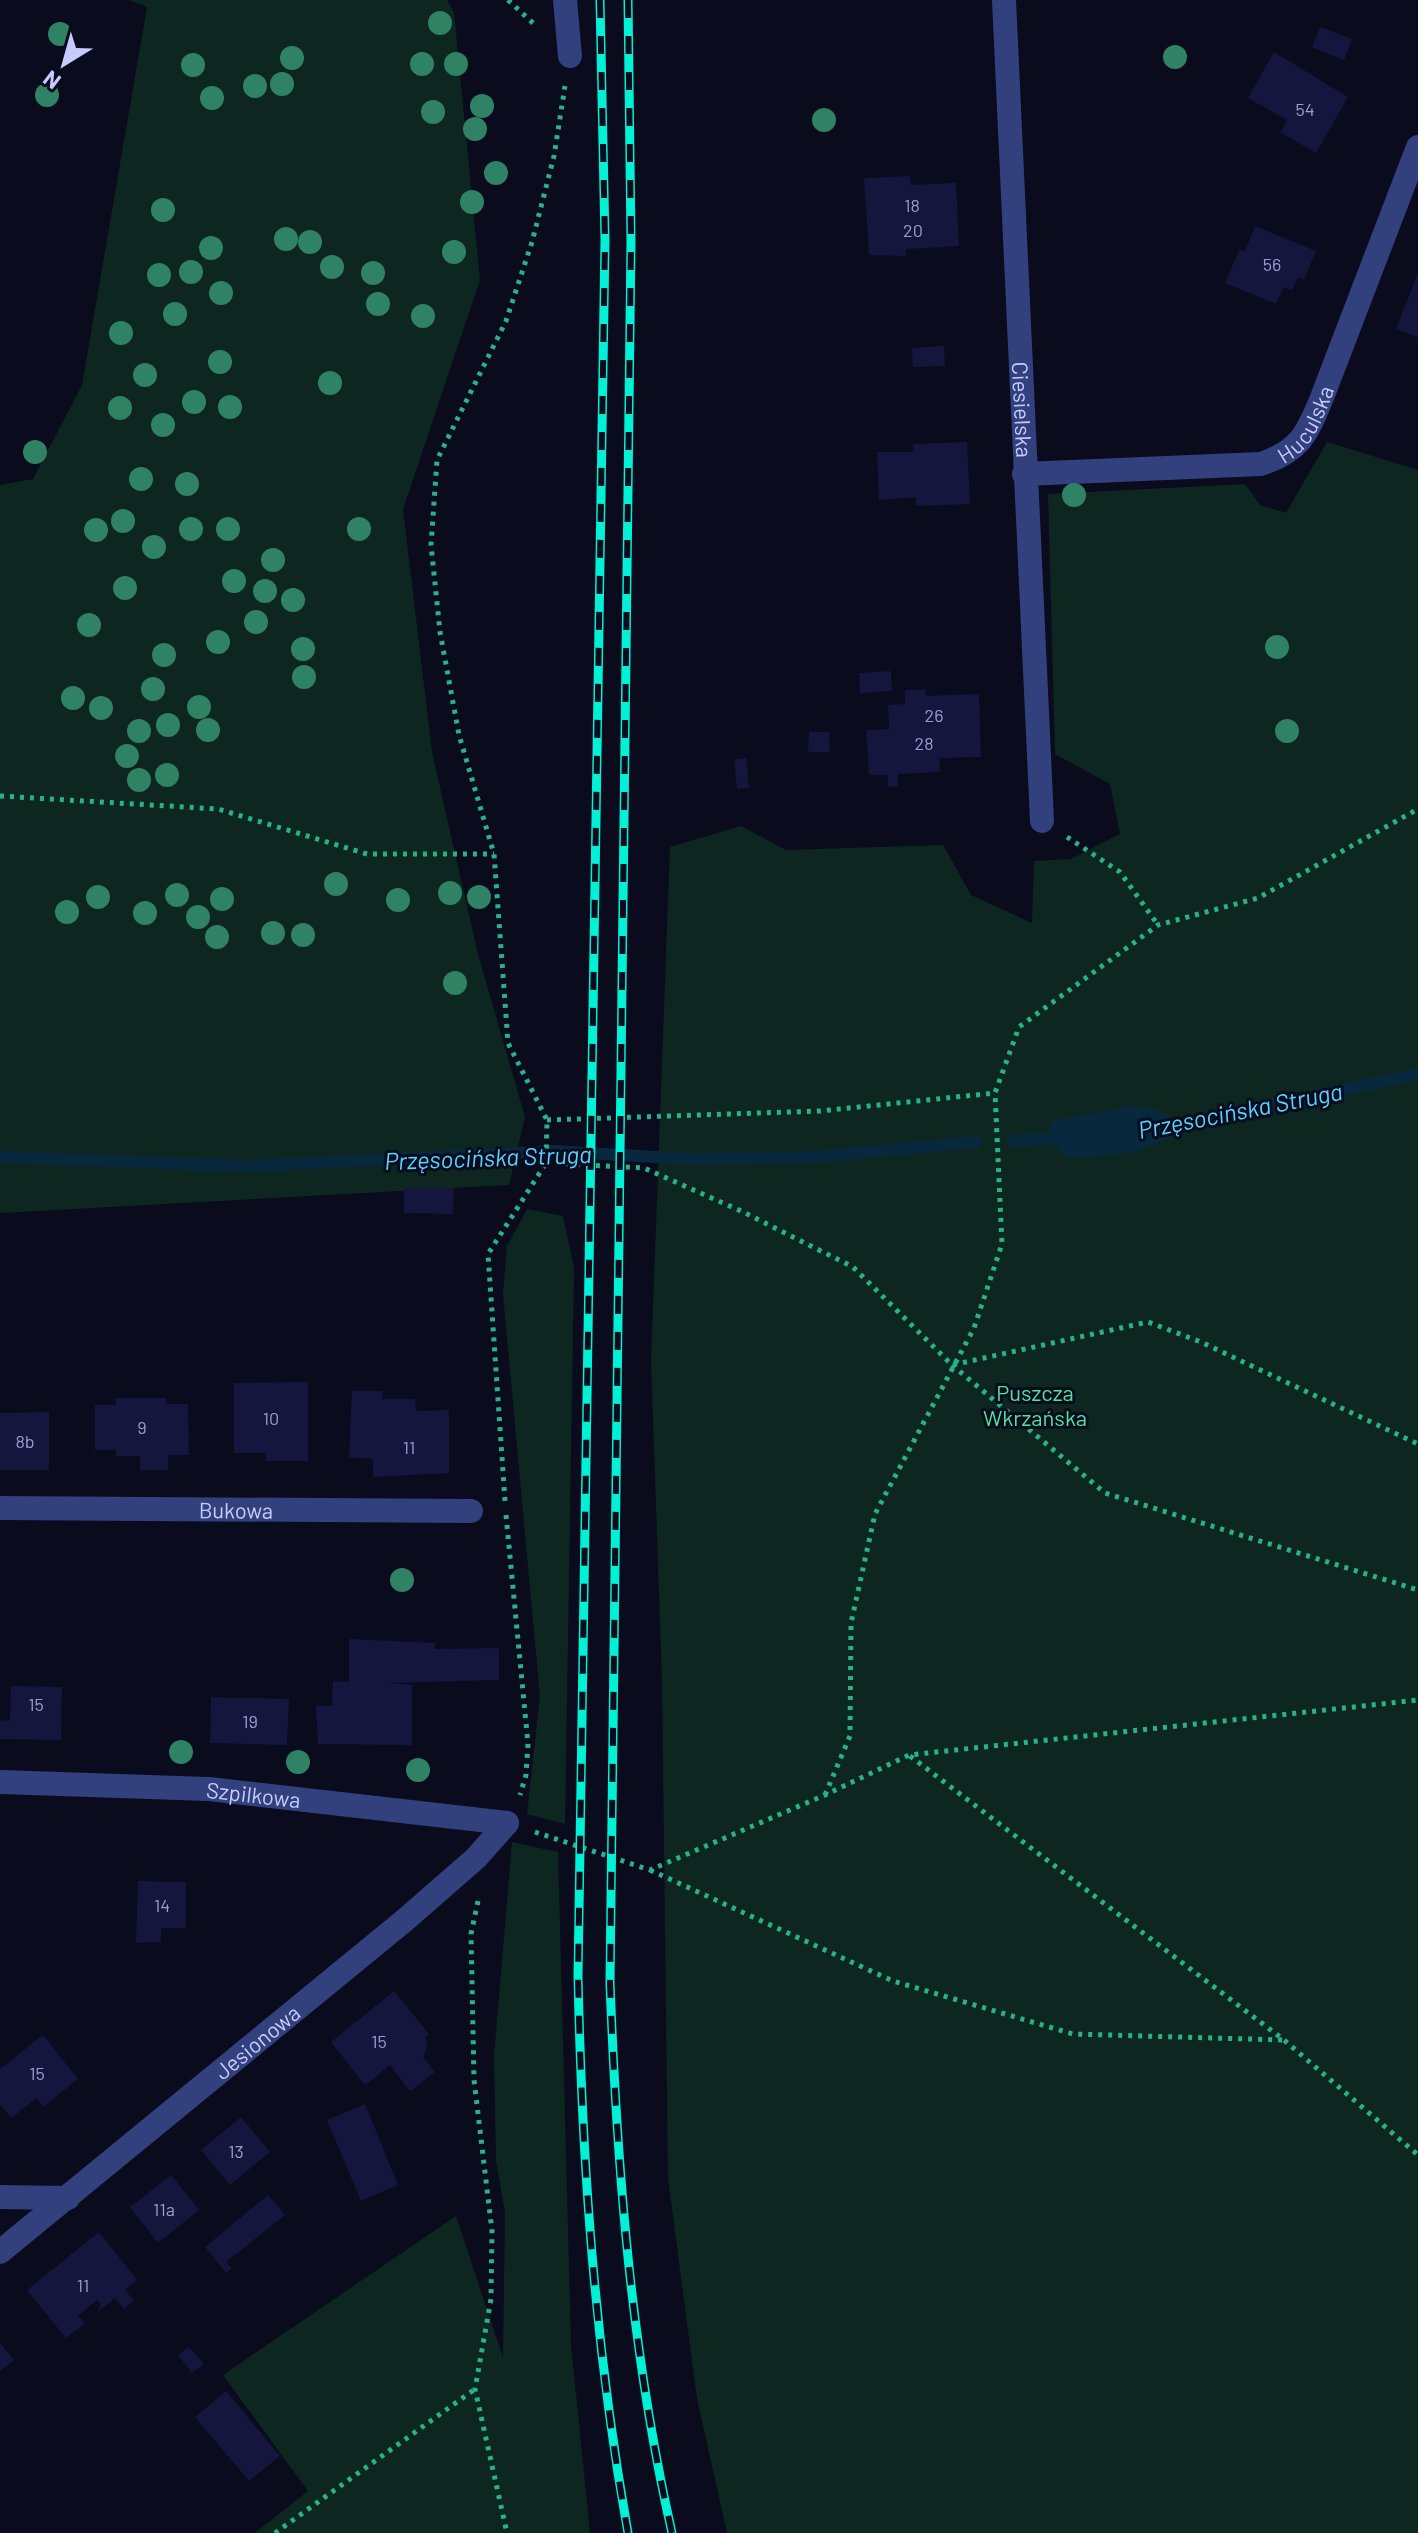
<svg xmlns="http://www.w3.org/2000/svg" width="1418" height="2533" viewBox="0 0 1418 2533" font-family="Barlow,sans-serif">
	<rect width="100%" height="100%" fill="#0a0b1d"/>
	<g fill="#0d2720">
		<polygon points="129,0 447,0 454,12 480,280 403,509 432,752 478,954 525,1117 509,1185 0,1213 0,485 33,479 82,385 147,7"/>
		<polygon points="1327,442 1418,470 1418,2533 727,2533 697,2399 668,2178 662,1681 651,1360 670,847 741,826 786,850 943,845 971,895 1032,923 1034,861 1071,859 1120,834 1110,784 1055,754 1048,494 1245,484 1260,505 1286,513"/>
		<polygon points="527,1209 563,1216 574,1268 565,1824 527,1814 540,1697 503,1294 507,1246"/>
		<polygon points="512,1842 558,1852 571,2344 590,2533 255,2533 308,2491 223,2375 456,2216 503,2358 505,2212 496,2161 494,2056"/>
	</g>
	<path fill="#08283e" d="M1131 1106C1149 1107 1167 1108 1175 1127L1171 1138 1135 1152 1070 1159 1062 1154 1048 1129 1053 1121Z"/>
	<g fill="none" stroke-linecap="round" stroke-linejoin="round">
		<g stroke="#08283e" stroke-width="12">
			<polyline points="1159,1128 1418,1074"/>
			<polyline points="1013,1141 1065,1138"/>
			<polyline points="0,1157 245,1166 555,1151 689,1159 816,1157 976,1142"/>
		</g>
	</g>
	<g fill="#15163e">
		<polygon points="1320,27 1352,39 1344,60 1312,47"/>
		<polygon points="1274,52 1348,97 1316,153 1280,132 1287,120 1248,98"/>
		<polygon points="910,176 911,185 956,183 959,246 906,249 906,256 869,255 864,178"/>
		<polygon points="1255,226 1316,251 1304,280 1298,277 1292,290 1284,287 1276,304 1225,283 1239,250 1245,251"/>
		<polygon points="1418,273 1418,337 1396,329"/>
		<polygon points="944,346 945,366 913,367 912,348"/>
		<polygon points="967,442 970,504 916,506 916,497 879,500 877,452 914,452 913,444"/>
		<polygon points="891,671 892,691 860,693 859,673"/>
		<polygon points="925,689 926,696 979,694 981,757 939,758 940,772 898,774 898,786 888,787 888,775 869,775 866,730 889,729 888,705 905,704 905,690"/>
		<polygon points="809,732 829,732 830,752 808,752"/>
		<polygon points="746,758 749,788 737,789 734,759"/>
		<polygon points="404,1188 454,1188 453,1214 404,1213"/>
		<polygon points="308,1382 308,1461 266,1461 266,1453 234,1453 234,1383"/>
		<polygon points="352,1391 382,1391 382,1399 415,1399 416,1411 449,1410 449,1473 373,1477 373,1459 349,1457"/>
		<polygon points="115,1398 166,1398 166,1404 188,1404 189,1455 168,1455 168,1470 140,1470 140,1456 116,1456 116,1450 95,1450 95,1405 116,1405"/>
		<polygon points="49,1412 49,1470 0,1470 0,1413"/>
		<polygon points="349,1639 435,1643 435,1649 499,1648 499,1680 386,1683 412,1685 412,1745 318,1744 316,1706 332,1706 333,1681 349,1682"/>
		<polygon points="11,1686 62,1687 61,1740 0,1739 0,1720 10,1721"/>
		<polygon points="211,1697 289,1699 287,1745 210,1743"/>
		<polygon points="138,1881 186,1882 186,1928 161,1928 161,1942 136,1943"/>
		<polygon points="394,1991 429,2034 425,2037 428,2045 423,2057 435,2072 410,2091 390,2065 365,2085 331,2042"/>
		<polygon points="43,2035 78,2079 43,2107 37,2098 11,2118 0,2104 0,2069"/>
		<polygon points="365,2104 398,2185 361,2201 327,2120"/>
		<polygon points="241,2117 270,2152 230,2185 201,2150"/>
		<polygon points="171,2175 199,2210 158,2243 130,2207"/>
		<polygon points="268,2195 285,2215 226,2262 232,2268 226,2273 205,2247"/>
		<polygon points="99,2232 137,2280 125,2290 134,2301 124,2309 115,2298 97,2312 101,2305 97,2300 78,2316 85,2323 66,2338 27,2290"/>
		<polygon points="0,2343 14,2360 0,2371"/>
		<polygon points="189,2347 204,2364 192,2373 178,2355"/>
		<polygon points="226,2391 280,2456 249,2481 195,2417"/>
	</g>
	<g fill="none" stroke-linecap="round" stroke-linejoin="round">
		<g stroke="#27b28c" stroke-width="5" stroke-dasharray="4 6" stroke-linecap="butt">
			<polyline points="508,0 534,24"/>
			<polyline points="0,796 218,809 367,854 494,854"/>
			<polyline points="1067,837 1120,872 1158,925"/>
			<polyline points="547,1120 820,1111 995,1093 1019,1027 1158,925 1258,898 1418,809"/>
			<polyline points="546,1163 644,1168 741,1211 853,1267 952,1365 1148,1322 1201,1342 1418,1444"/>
			<polyline points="952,1365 1105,1493 1418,1590"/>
			<polyline points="505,1501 488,1254 546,1163 547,1120 508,1043 494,854 459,735 440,632 431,545 437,460 506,321 532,242 554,156 565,86"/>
			<polyline points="506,1515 528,1744 526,1775 520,1795"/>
			<polyline points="910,1756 1284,2040 1418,2155"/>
			<polyline points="825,1795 850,1736 851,1623 875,1514 974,1328 1002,1244 995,1093"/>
			<polyline points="535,1832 650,1870 825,1795 909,1755 1418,1700"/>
			<polyline points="650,1870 893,1981 1073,2034 1284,2040"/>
			<polyline points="478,1901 471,1934 474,2080 492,2231 491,2299 475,2389 507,2533"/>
			<polyline points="275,2533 475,2389"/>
		</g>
		<g stroke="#33407e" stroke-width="24">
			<polyline points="565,0 570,56"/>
			<path id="s1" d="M1004 0 1042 821"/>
			<path id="s2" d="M1024 474 1261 464C1299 451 1306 436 1321 400L1418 147"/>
			<path id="s3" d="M0 1508 471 1511"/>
			<path id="s4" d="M0 1782 209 1789 507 1823"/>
			<polyline points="0,2197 68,2198"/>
			<path id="s5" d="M0 2252 405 1920 476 1858 507 1823"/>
		</g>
		<g stroke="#00f1d5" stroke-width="9">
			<g id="rail">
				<path d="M600 0 605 240 578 1976C582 2164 595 2348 628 2533"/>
				<path d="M628 0 631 241 610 1983C617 2168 631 2352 672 2533"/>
			</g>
		</g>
		<use href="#rail" stroke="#0a0b1d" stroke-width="6" stroke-dasharray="18" stroke-linecap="butt"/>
	</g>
	<g fill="#2f8264">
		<circle cx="440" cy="23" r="12"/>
		<circle cx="60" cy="34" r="12"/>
		<circle cx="1175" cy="57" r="12"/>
		<circle cx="292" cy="58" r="12"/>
		<circle cx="422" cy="64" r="12"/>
		<circle cx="456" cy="64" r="12"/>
		<circle cx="193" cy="65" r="12"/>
		<circle cx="282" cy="84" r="12"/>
		<circle cx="255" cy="86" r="12"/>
		<circle cx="47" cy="95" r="12"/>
		<circle cx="212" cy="98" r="12"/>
		<circle cx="482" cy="106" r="12"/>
		<circle cx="433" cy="112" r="12"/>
		<circle cx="824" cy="120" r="12"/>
		<circle cx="475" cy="129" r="12"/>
		<circle cx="496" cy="173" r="12"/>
		<circle cx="472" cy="202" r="12"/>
		<circle cx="163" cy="210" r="12"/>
		<circle cx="286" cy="239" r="12"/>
		<circle cx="310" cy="242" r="12"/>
		<circle cx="211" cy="248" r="12"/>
		<circle cx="454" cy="252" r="12"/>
		<circle cx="332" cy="267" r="12"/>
		<circle cx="191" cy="272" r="12"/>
		<circle cx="373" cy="273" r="12"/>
		<circle cx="159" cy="275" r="12"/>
		<circle cx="221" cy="293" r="12"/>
		<circle cx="378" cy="304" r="12"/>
		<circle cx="175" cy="314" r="12"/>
		<circle cx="423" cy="316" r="12"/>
		<circle cx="121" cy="333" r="12"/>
		<circle cx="220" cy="362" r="12"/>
		<circle cx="145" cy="375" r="12"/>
		<circle cx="330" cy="383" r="12"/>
		<circle cx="194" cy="402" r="12"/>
		<circle cx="230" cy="407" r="12"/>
		<circle cx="120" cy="408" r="12"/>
		<circle cx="163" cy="425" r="12"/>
		<circle cx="35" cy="452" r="12"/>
		<circle cx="141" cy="479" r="12"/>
		<circle cx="187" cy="484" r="12"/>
		<circle cx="1074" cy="495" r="12"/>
		<circle cx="123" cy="521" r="12"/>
		<circle cx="191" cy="529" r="12"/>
		<circle cx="228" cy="529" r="12"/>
		<circle cx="359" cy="529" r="12"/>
		<circle cx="96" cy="530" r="12"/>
		<circle cx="154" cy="547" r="12"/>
		<circle cx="273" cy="560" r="12"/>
		<circle cx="234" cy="581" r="12"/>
		<circle cx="125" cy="588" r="12"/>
		<circle cx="265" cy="591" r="12"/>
		<circle cx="293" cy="600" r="12"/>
		<circle cx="256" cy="622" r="12"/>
		<circle cx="89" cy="625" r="12"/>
		<circle cx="218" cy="642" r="12"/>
		<circle cx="1277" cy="647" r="12"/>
		<circle cx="303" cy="649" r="12"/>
		<circle cx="164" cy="655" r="12"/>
		<circle cx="304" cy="677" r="12"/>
		<circle cx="153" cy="689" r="12"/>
		<circle cx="73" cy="698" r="12"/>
		<circle cx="199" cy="707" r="12"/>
		<circle cx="101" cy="708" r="12"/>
		<circle cx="168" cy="725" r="12"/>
		<circle cx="208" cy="730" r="12"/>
		<circle cx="139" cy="731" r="12"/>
		<circle cx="1287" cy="731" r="12"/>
		<circle cx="127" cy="756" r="12"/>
		<circle cx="167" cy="775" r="12"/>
		<circle cx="139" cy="780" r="12"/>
		<circle cx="336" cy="884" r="12"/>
		<circle cx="450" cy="893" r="12"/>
		<circle cx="177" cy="895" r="12"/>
		<circle cx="98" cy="897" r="12"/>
		<circle cx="479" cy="897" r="12"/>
		<circle cx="222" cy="899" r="12"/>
		<circle cx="398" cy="900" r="12"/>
		<circle cx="67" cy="912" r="12"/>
		<circle cx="145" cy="913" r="12"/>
		<circle cx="198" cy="917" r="12"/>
		<circle cx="273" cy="933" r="12"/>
		<circle cx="303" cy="935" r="12"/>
		<circle cx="217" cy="937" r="12"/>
		<circle cx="455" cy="983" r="12"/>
		<circle cx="402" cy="1580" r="12"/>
		<circle cx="181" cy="1752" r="12"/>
		<circle cx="298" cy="1762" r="12"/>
		<circle cx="418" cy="1770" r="12"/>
	</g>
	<g text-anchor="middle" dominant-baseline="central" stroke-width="6" stroke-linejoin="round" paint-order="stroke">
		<g font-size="18" fill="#9a9ecf">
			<text x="1305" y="109">54</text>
			<text x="912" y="205">18</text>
			<text x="913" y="230">20</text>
			<text x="1272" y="264">56</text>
			<text x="934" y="715">26</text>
			<text x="924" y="743">28</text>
			<text x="271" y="1418">10</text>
			<text x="142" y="1427">9</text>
			<text x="25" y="1441">8b</text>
			<text x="409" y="1447">11</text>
			<text x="36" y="1704">15</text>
			<text x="250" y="1721">19</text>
			<text x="162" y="1905">14</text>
			<text x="379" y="2041">15</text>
			<text x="37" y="2073">15</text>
			<text x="236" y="2151">13</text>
			<text x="164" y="2209">11a</text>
			<text x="83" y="2285">11</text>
		</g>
		<g font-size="22" fill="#c6ccff" stroke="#0a0b1d">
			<text stroke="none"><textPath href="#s1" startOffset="410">Ciesielska</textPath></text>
			<text stroke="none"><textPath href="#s2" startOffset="300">Huculska</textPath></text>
			<text stroke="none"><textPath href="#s3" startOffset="236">Bukowa</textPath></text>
			<text stroke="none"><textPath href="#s4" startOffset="254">Szpilkowa</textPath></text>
			<text stroke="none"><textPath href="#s5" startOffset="332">Jesionowa</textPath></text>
		</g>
		<g font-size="22" fill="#4de49e" stroke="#0a0b1d">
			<text x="1035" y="1392">Puszcza<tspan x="1035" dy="25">Wkrzańska</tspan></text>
		</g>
		<g font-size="24" font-style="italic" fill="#54d4ff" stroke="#0a0b1d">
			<text transform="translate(1240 1110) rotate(-11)">Przęsocińska Struga</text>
			<text transform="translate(488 1157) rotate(-2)">Przęsocińska Struga</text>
		</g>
	</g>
	<g transform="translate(64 64) rotate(217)" stroke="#0a0b1d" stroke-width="6" paint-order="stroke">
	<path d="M0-6L14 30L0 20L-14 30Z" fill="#c6ccff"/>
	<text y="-12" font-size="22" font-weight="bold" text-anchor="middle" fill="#c6ccff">N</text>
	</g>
</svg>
